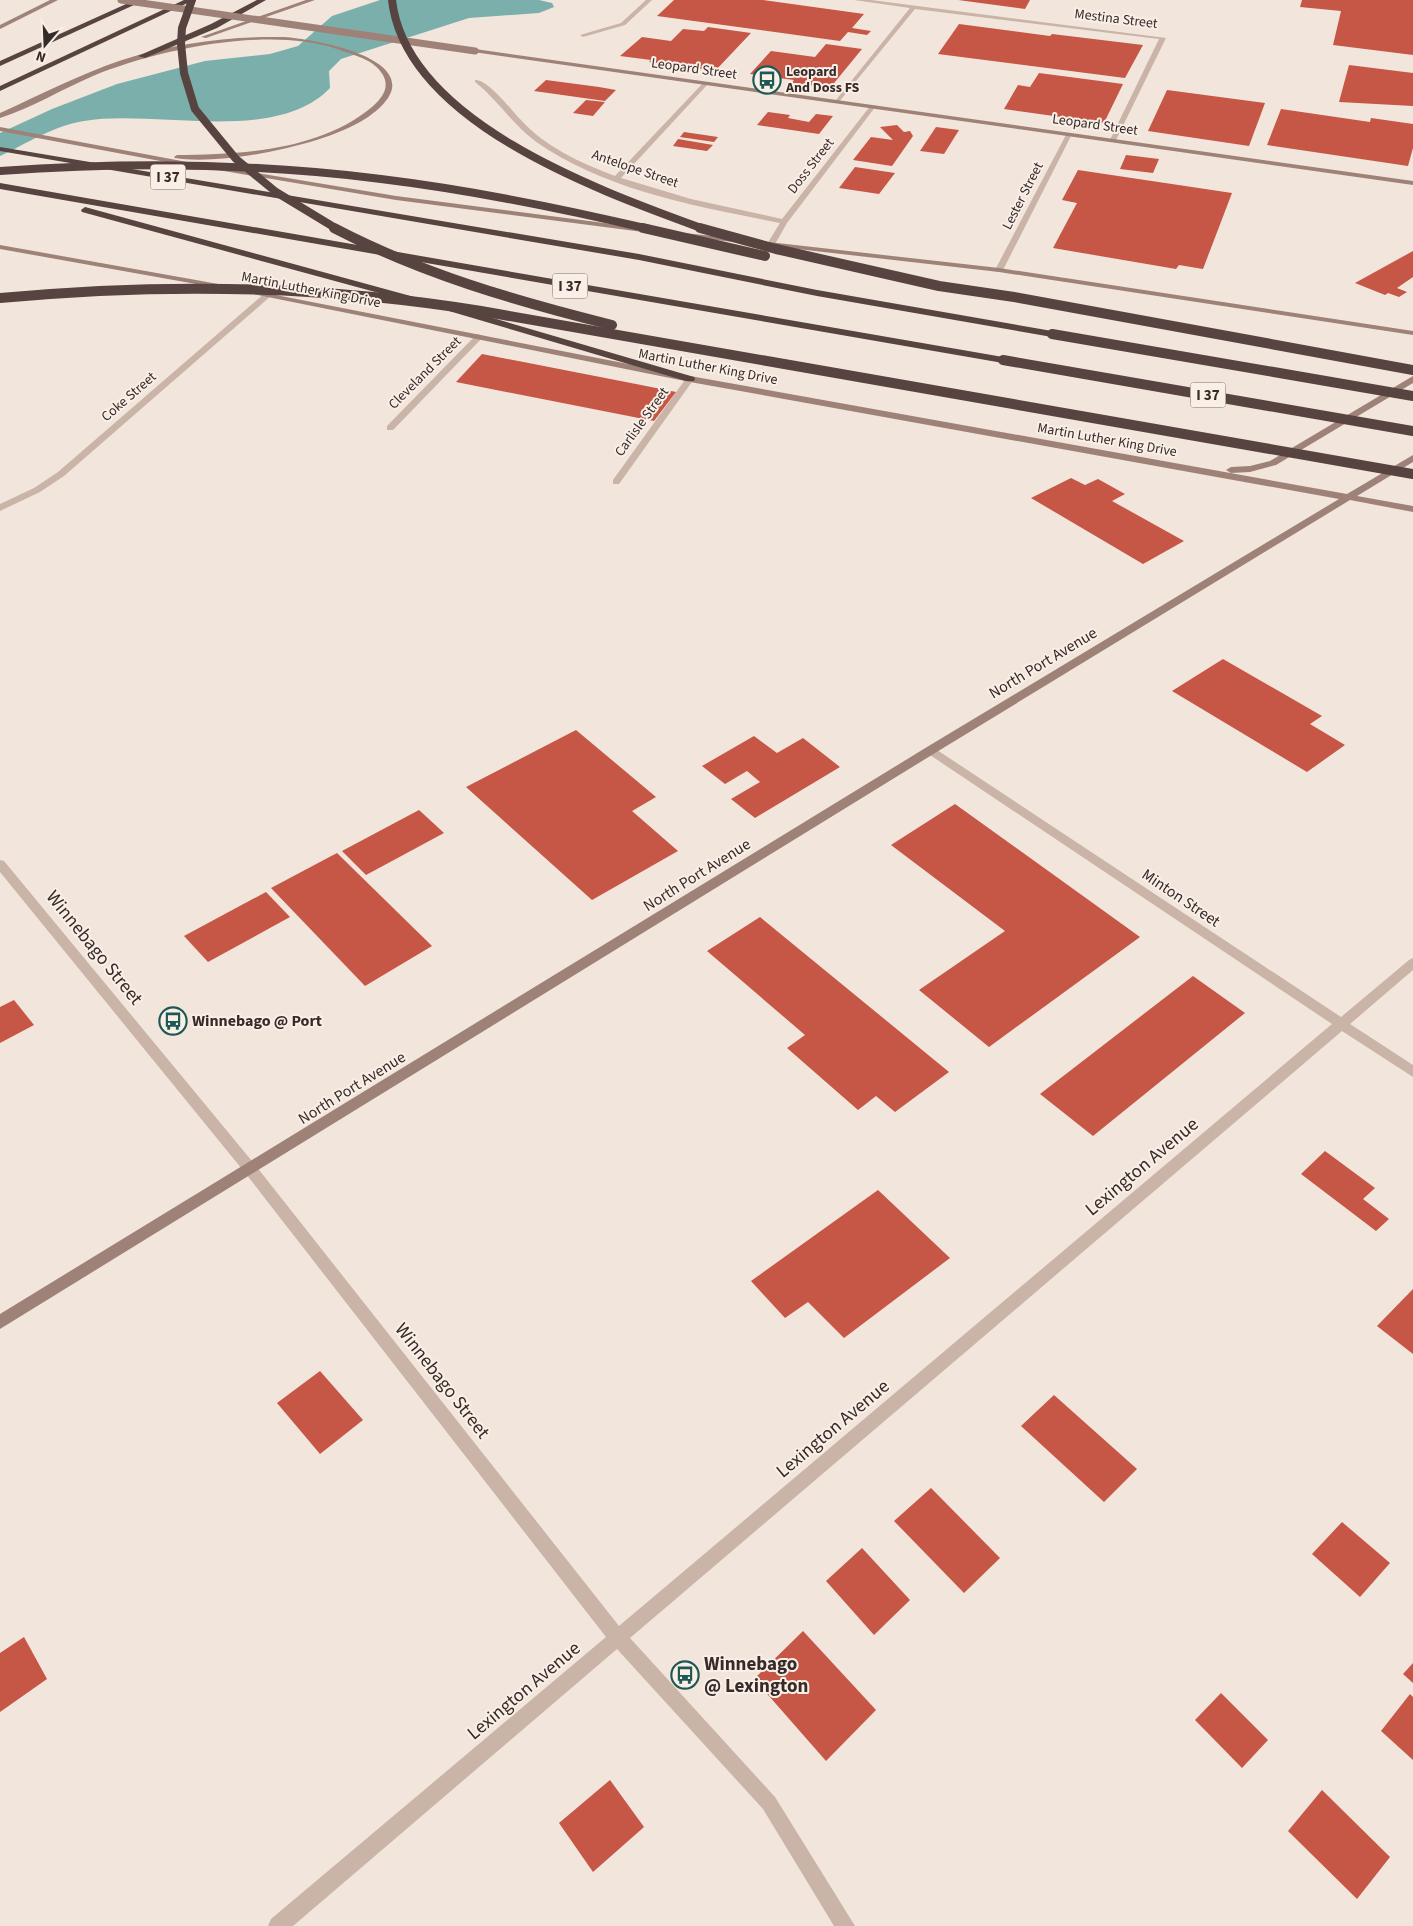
<svg xmlns="http://www.w3.org/2000/svg" width="1413" height="1926" viewBox="0 0 1413 1926" font-family="'Source Sans 3',sans-serif">
	<rect width="100%" height="100%" fill="#f2e5db"/>
	<path fill="#7aafab" d="M380 0H539L552 3 554 7 539 13 469 18 341 59 329 71 330 88C276 145 154 109 84 121 55 125 26 144 0 156V133L52 109 117 84 205 61 270 54 298 46 332 16Z"/>
	<g fill="#c65645">
		<polygon points="674,0 763,0 864,14 852,28 871,31 867,35 848,32 840,41 657,16"/>
		<polygon points="958,0 1030,0 1025,9"/>
		<polygon points="1302,0 1413,0 1413,55 1333,45 1341,11 1300,7"/>
		<polygon points="959,24 1050,36 1052,34 1143,45 1125,78 938,54"/>
		<polygon points="708,27 751,33 715,71 649,62 651,60 620,56 642,37 671,41 683,29 704,31"/>
		<polygon points="826,44 862,49 830,88 791,83 794,80 750,74 771,51 815,57"/>
		<polygon points="1349,65 1413,73 1413,106 1339,102"/>
		<polygon points="1039,73 1123,84 1104,123 1004,109 1018,85 1030,87"/>
		<polygon points="546,80 599,87 616,90 605,101 534,91"/>
		<polygon points="1167,90 1265,103 1249,146 1148,131"/>
		<polygon points="586,100 605,102 593,116 573,113"/>
		<polygon points="1281,109 1370,122 1371,118 1413,124 1413,148 1408,166 1267,145"/>
		<polygon points="768,112 790,115 788,118 809,122 816,114 833,116 819,134 757,125"/>
		<polygon points="897,125 904,132 910,131 913,136 892,166 853,160 871,137 893,140 880,127"/>
		<polygon points="936,127 959,130 944,154 920,151"/>
		<polygon points="684,132 718,137 714,142 680,137"/>
		<polygon points="678,139 713,145 707,151 673,146"/>
		<polygon points="1126,155 1159,159 1153,173 1120,169"/>
		<polygon points="855,167 895,173 879,194 839,188"/>
		<polygon points="1078,170 1232,193 1203,269 1179,265 1176,269 1053,248 1077,203 1062,200"/>
		<polygon points="1413,251 1413,277 1397,288 1407,292 1399,297 1388,293 1385,295 1355,283"/>
		<polygon points="482,354 636,384 676,392 654,421 456,382"/>
		<polygon points="1071,478 1085,485 1098,479 1125,494 1112,501 1184,541 1143,564 1031,498"/>
		<polygon points="1223,659 1322,716 1310,724 1345,745 1307,772 1172,691"/>
		<polygon points="576,730 656,797 632,811 678,851 592,900 466,787"/>
		<polygon points="754,736 777,753 803,738 840,767 755,818 731,799 760,782 747,771 725,784 702,766"/>
		<polygon points="955,804 1140,937 989,1047 919,990 1005,931 891,845"/>
		<polygon points="419,810 444,833 366,875 342,851"/>
		<polygon points="337,853 432,946 365,986 271,888"/>
		<polygon points="266,892 290,917 208,962 184,936"/>
		<polygon points="760,917 949,1072 895,1112 876,1096 858,1110 787,1048 805,1035 707,951"/>
		<polygon points="1193,976 1245,1013 1093,1136 1040,1094"/>
		<polygon points="14,1000 34,1025 0,1043 0,1007"/>
		<polygon points="1325,1151 1375,1188 1363,1199 1389,1219 1376,1231 1301,1174"/>
		<polygon points="878,1190 950,1258 844,1338 808,1302 785,1318 751,1281"/>
		<polygon points="1413,1289 1413,1354 1377,1326"/>
		<polygon points="320,1371 363,1420 320,1454 277,1403"/>
		<polygon points="1054,1395 1137,1469 1104,1502 1021,1426"/>
		<polygon points="931,1488 1000,1558 964,1593 894,1521"/>
		<polygon points="1342,1522 1390,1563 1360,1597 1312,1554"/>
		<polygon points="862,1548 910,1600 874,1635 826,1581"/>
		<polygon points="803,1631 876,1710 826,1761 754,1679"/>
		<polygon points="24,1637 47,1679 0,1712 0,1653"/>
		<polygon points="1413,1663 1413,1683 1403,1674"/>
		<polygon points="1221,1693 1268,1740 1242,1768 1195,1720"/>
		<polygon points="1410,1694 1413,1697 1413,1760 1381,1731"/>
		<polygon points="610,1780 644,1827 593,1872 559,1823"/>
		<polygon points="1322,1790 1390,1857 1357,1899 1288,1831"/>
	</g>
	<g fill="none" stroke-linecap="round" stroke-linejoin="round">
		<g fill="#cab3a7" fill-rule="evenodd">
			<polygon points="646,0 652,0 625,25 583,37 580,35 621,23"/>
			<polygon points="854,0 871,0 1166,38 1116,140 1113,142 1110,140 1159,39 915,9 838,103 836,102 836,100 910,8"/>
			<path d="M475 80C488 79 511 110 520 119 545 147 581 163 615 176L704 82H708V84L621 178 691 199 782 219 871 105 876 106 787 223 774 246H771L767 244 780 223C696 206 606 191 535 141 512 124 497 99 475 82Z"/>
			<polygon points="1067,133 1072,134 1003,270 996,272 995,270"/>
			<polygon points="265,293 272,295 64,476 40,492 0,511 0,504 34,488 58,472"/>
			<polygon points="477,334 484,336 393,430 387,430 387,426"/>
			<polygon points="687,377 694,379 619,484 613,484 613,480"/>
			<polygon points="931,746 1341,1017 1409,960 1413,958 1413,970 1350,1024 1413,1065 1413,1077 1342,1031 630,1638 775,1797 855,1926 834,1926 763,1809 617,1649 293,1926 268,1926 271,1919 606,1637 246,1174 0,872 0,860 4,861 256,1166 619,1626 1332,1024 927,753 925,750"/>
		</g>
		<g fill="#9e8278" fill-rule="evenodd">
			<polygon points="50,0 58,0 0,29 0,25"/>
			<polygon points="306,0 315,0 206,38 201,37"/>
			<path d="M284 37C325 40 446 65 365 119 325 145 222 166 175 158L174 157 177 155C241 155 321 150 372 107 382 98 390 88 383 75 374 59 353 55 337 49 268 26 159 49 93 76 62 89 32 108 0 118V113C40 95 80 74 122 60 175 43 229 36 284 37Z"/>
			<polygon points="475,49 1413,181 1413,185 473,52 472,51"/>
			<polygon points="0,127 187,162 191,164 187,166 0,131"/>
			<polygon points="214,166 396,196 643,228 647,230 643,232 396,200 212,169 212,167"/>
			<polygon points="684,233 734,238 738,240 734,242 687,237 684,237"/>
			<polygon points="759,241 999,268 1413,331 1413,335 999,272 762,245 758,243"/>
			<polygon points="0,245 224,285 228,287 224,289 0,249"/>
			<polygon points="250,290 690,376 1347,494 1413,455 1413,462 1357,496 1413,506 1413,512 1350,500 935,753 0,1329 0,1314 927,747 1339,499 690,382 253,294 249,292"/>
			<polygon points="1413,376 1413,383 1276,465 1250,472 1231,473 1226,470 1231,467 1250,466 1270,461"/>
		</g>
		<g fill="#57433f" fill-rule="evenodd">
			<polygon points="135,0 145,0 0,66 0,61"/>
			<polygon points="184,0 194,0 0,91 0,86"/>
			<polygon points="257,0 266,0 217,28 145,58 138,56 211,24"/>
			<polygon points="0,147 639,254 817,290 1052,331 1057,334 1052,337 817,296 639,260 0,151"/>
			<polygon points="0,183 1003,357 1008,360 1003,363 0,189"/>
			<polygon points="85,207 418,298 420,300 418,302 412,302 82,212 81,210"/>
			<polygon points="452,306 694,377 695,379 694,381 686,381 449,311 447,309"/>
		</g>
		<polyline stroke="#9e8278" stroke-width="7" points="121,0 475,51"/>
		<g stroke="#57433f" stroke-width="8">
			<polyline points="192,0 182,28 181,44 184,73 195,109 236,159 276,192 337,229"/>
			<path d="M392 0C406 123 603 192 704 229"/>
			<path d="M0 171C127 162 254 163 381 179 471 190 560 208 649 229"/>
		</g>
		<g stroke="#57433f" stroke-width="10">
			<path d="M334 228C422 274 516 301 612 325"/>
			<polyline points="643,228 765,256"/>
			<polyline points="700,228 776,249 939,286 1014,297 1413,370"/>
			<path d="M0 298C161 283 322 285 481 311L1413 474"/>
			<polyline points="1052,334 1413,396"/>
			<polyline points="1003,360 1413,431"/>
		</g>
	</g>
	<defs>
		<g id="bus-ring" transform="scale(1.4375)"><circle r="9.5" fill="#f9efe7" stroke="#1d5855" stroke-width="1.5"/><path d="M-5-6H5V4H4V6H2V4H-2V6H-4V4H-5ZM-3.5-4V0h7V-4ZM-3.5 1.2v1.5H-2V1.2ZM2 1.2v1.5H3.5V1.2Z" fill="#1d5855"/></g>
	</defs>
	<g fill-rule="evenodd">
		<use href="#bus-ring" x="767" y="80"/>
		<use href="#bus-ring" x="173" y="1021"/>
		<use href="#bus-ring" x="685" y="1675"/>
	</g>
	<g text-anchor="middle" dominant-baseline="central" stroke-width="4" stroke-linejoin="round" paint-order="stroke">
		<g font-size="14" fill="#362b28" stroke="#f9efe7">
			<text transform="translate(1116 19) rotate(7)">Mestina Street</text>
			<text transform="translate(694 69) rotate(8)">Leopard Street</text>
			<text transform="translate(1095 125) rotate(8)">Leopard Street</text>
			<text transform="translate(811 166) rotate(-52)">Doss Street</text>
			<text transform="translate(635 169) rotate(19)">Antelope Street</text>
			<text transform="translate(1023 196) rotate(-63)">Lester Street</text>
			<text transform="translate(311 290) rotate(11)">Martin Luther King Drive</text>
			<text transform="translate(708 367) rotate(11)">Martin Luther King Drive</text>
			<text transform="translate(425 373) rotate(-45)">Cleveland Street</text>
			<text transform="translate(129 397) rotate(-41)">Coke Street</text>
			<text transform="translate(642 422) rotate(-54)">Carlisle Street</text>
			<text transform="translate(1107 440) rotate(10)">Martin Luther King Drive</text>
		</g>
		<g font-size="14" font-weight="bold" fill="#362b28" stroke="#f9efe7" text-anchor="start">
			<text x="786" y="72">Leopard<tspan x="786" dy="16">And Doss FS</tspan></text>
		</g>
		<g fill="#f9efe7" stroke="#706661" stroke-width="1">
			<rect x="150.5" y="164.5" width="35" height="25" rx="4"/>
			<rect x="552.5" y="273.5" width="35" height="25" rx="4"/>
			<rect x="1190.5" y="382.5" width="35" height="25" rx="4"/>
		</g>
		<g font-size="15" font-weight="bold" fill="#362b28">
			<text x="168" y="177">I 37</text>
			<text x="570" y="286">I 37</text>
			<text x="1208" y="395">I 37</text>
		</g>
		<g font-size="16" fill="#362b28" stroke="#f9efe7">
			<text transform="translate(1043 663) rotate(-31)">North Port Avenue</text>
			<text transform="translate(697 875) rotate(-32)">North Port Avenue</text>
			<text transform="translate(1181 898) rotate(34)">Minton Street</text>
			<text transform="translate(352 1088) rotate(-32)">North Port Avenue</text>
		</g>
		<g font-size="16" font-weight="bold" fill="#362b28" stroke="#f9efe7" text-anchor="start">
			<text x="192" y="1021">Winnebago @ Port</text>
		</g>
		<g font-size="19" fill="#362b28" stroke="#f9efe7">
			<text transform="translate(94 948) rotate(51)">Winnebago Street</text>
			<text transform="translate(1142 1167) rotate(-40)">Lexington Avenue</text>
			<text transform="translate(442 1381) rotate(52)">Winnebago Street</text>
			<text transform="translate(833 1429) rotate(-40)">Lexington Avenue</text>
			<text transform="translate(524 1691) rotate(-40)">Lexington Avenue</text>
		</g>
		<g font-size="19" font-weight="bold" fill="#362b28" stroke="#f9efe7" text-anchor="start">
			<text x="704" y="1664">Winnebago<tspan x="704" dy="22">@ Lexington</tspan></text>
		</g>
	</g>
	<g transform="translate(45 45) rotate(199)" stroke="#f9efe7" stroke-width="4" paint-order="stroke">
	<path d="M0-4L9 19L0 12L-9 19Z" fill="#362b28"/>
	<text y="-8" font-size="14" font-weight="bold" text-anchor="middle" fill="#362b28">N</text>
	</g>
</svg>
